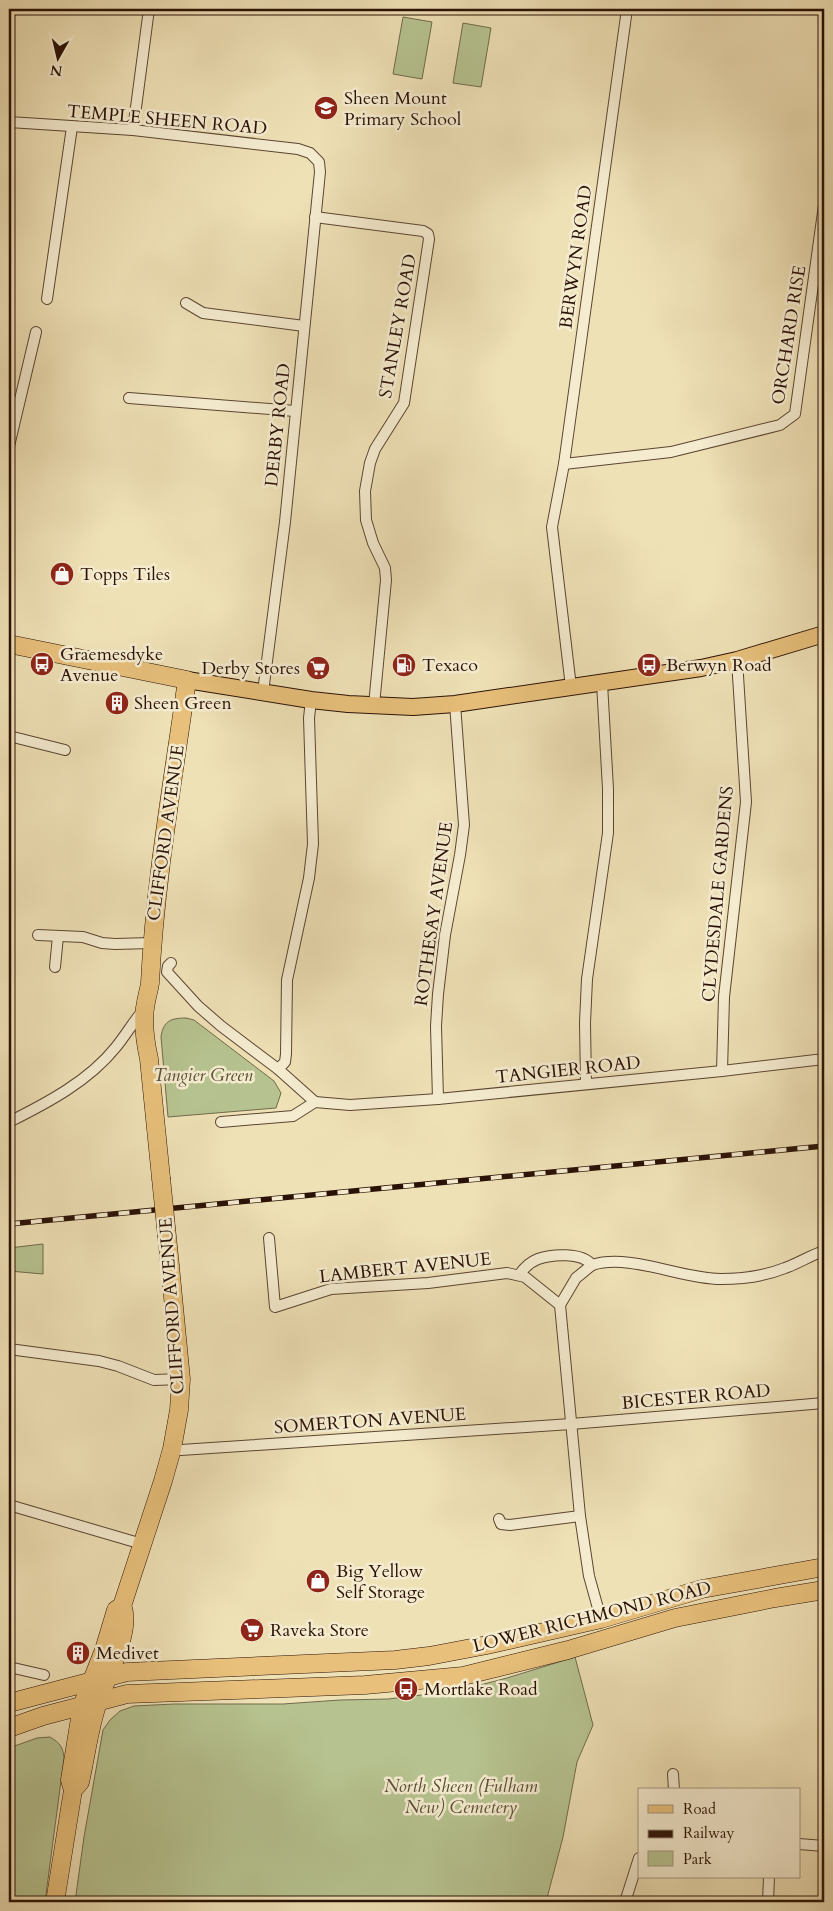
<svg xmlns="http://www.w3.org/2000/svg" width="833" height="1911" viewBox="0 0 833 1911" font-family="Cardo,serif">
	<rect width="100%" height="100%" fill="#efe1b6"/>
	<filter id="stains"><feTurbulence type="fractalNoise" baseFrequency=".004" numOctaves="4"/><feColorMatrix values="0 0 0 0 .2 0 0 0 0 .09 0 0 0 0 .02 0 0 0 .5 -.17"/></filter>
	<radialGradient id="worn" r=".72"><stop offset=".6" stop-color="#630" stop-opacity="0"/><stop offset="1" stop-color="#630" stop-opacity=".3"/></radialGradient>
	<g fill="#b6c390" stroke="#706a4b">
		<polygon points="403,17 432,22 422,79 393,74"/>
		<polygon points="463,23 491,28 481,87 453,83"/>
		<path d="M186 1018 194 1020 274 1081 281 1093 276 1108 168 1117 161 1037C163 1021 171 1018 186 1018Z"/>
		<polygon points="43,1244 43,1274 9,1271 9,1248"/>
		<polygon points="575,1657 593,1725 577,1762 563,1837 546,1902 75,1902 84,1837 103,1730 110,1720 120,1711 134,1706 174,1704 283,1704 340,1700 388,1699 421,1695 461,1690 507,1678"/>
		<path d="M50 1737C60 1743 63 1747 64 1758L45 1902H9V1748L37 1738Z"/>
	</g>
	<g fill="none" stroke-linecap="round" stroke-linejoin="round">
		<g stroke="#5b4532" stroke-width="12">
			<g id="minor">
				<polyline points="9,122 133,130 298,149 310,153 319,162 320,172 285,522 263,692"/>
				<polyline points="133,130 149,9"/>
				<polyline points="315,217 423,231 428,234 429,239 404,403 375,449 370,463 365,491 366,520 373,543 385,568 386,580 374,705"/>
				<polyline points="47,299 72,127"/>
				<polyline points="186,303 203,313 304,326"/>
				<polyline points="129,398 295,411"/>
				<polyline points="9,446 36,332"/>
				<polyline points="564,464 671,452 780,425 795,414 824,205"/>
				<polyline points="571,687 552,527 564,464 627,9"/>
				<polyline points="9,736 65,750"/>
				<polyline points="38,935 83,937 102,943 115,944 151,943"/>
				<polyline points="171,963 168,966 167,972 198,1006 221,1026 278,1069 315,1102"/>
				<polyline points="55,967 58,936"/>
				<polyline points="278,1069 285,1062 286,1054 287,980 309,878 313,844 309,718 311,700"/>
				<polyline points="722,1071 724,997 746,802 737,660"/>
				<polyline points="586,1084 585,1023 587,979 608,833 608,789 602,683"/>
				<polyline points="438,1099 436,1026 438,994 445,935 460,855 464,825 455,704"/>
				<path d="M9 1122C47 1103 89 1081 116 1047 125 1036 132 1024 141 1013L145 1012"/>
				<polyline points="221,1122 293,1116 315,1102 350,1105 438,1099 722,1071 824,1059"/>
				<path d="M269 1238 275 1307 331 1289 428 1283 507 1273 525 1277 560 1305 576 1278 592 1265C582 1252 552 1254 538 1259 530 1262 524 1268 519 1275"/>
				<path d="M592 1265C630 1253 681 1279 721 1279 743 1279 765 1276 785 1268 799 1263 811 1255 824 1251"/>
				<polyline points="560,1305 580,1516 589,1576 601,1619"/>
				<polyline points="9,1349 99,1361 118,1366 154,1380 181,1379"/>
				<polyline points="172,1449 181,1450 571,1424 824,1403"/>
				<polyline points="9,1505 142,1544"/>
				<polyline points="499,1519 501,1524 510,1525 580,1516"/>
				<polyline points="9,1667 44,1675"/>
				<polyline points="673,1774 674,1790"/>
				<polyline points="799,1844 824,1846"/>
				<polyline points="625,1902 639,1858"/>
				<polyline points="768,1902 769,1877"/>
			</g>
		</g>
		<g stroke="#2a1106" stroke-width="18">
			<polyline id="primary" points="187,680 311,700 348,704 413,707 455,704 701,668 737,660 824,634"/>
		</g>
		<g stroke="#2a1106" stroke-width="19">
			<g id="trunk">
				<path d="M9 644 187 680C173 781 155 881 150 983 149 990 147 996 146 1002 142 1020 145 1041 149 1059L161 1178"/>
				<polyline points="9,1703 127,1672 395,1660 429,1656 487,1645 601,1619 702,1589 824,1567"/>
				<polyline points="9,1728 43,1716 127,1694 365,1685 463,1676 568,1650 675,1618 775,1598 824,1590"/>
				<polyline points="73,1790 70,1780 82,1706 104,1650 116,1610 122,1606 163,1481 172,1449 179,1410 181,1379 170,1266"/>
				<path d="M55 1902 73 1790 80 1782C86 1756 89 1728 98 1702 105 1679 133 1630 122 1606"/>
			</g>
		</g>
		<use href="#minor" stroke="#f5ecd0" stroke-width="10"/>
		<use href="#primary" stroke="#e8c07b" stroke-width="16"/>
		<use href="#trunk" stroke="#e8c07b" stroke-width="18"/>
		<g stroke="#2a1106" stroke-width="5.5">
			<polyline id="rail" points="9,1224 824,1146"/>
		</g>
		<use href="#rail" stroke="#f5ecd0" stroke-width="4" stroke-dasharray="11" stroke-linecap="butt"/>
		<g stroke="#2a1106" stroke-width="19" stroke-linecap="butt">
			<polyline id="trunk-bridge" points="161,1178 170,1266"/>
		</g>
		<use href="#trunk-bridge" stroke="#e8c07b" stroke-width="18"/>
	</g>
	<defs>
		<g id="school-disc" transform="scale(1.25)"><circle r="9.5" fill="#8f2418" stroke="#f5ecd0"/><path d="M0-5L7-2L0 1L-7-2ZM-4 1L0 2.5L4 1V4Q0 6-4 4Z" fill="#fff"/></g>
		<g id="shop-disc" transform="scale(1.25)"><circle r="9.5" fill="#8f2418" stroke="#f5ecd0"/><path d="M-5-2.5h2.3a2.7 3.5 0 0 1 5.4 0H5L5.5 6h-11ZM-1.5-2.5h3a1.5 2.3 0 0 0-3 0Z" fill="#fff"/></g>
		<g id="bus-disc" transform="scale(1.25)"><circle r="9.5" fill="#8f2418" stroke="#f5ecd0"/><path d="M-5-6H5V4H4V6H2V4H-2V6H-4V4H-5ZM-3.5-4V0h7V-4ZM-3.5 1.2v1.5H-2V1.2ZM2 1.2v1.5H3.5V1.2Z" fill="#fff"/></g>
		<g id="fuel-disc" transform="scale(1.25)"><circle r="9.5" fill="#8f2418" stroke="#f5ecd0"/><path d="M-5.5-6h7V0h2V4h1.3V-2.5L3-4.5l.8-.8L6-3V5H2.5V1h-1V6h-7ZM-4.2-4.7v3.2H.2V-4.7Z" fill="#fff"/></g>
		<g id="supermarket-disc" transform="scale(1.25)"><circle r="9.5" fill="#8f2418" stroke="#f5ecd0"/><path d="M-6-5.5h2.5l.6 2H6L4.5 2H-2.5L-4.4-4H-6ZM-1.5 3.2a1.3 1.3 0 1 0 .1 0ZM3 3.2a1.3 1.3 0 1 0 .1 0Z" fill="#fff"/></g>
		<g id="building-disc" transform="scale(1.25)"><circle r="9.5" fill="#8f2418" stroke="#f5ecd0"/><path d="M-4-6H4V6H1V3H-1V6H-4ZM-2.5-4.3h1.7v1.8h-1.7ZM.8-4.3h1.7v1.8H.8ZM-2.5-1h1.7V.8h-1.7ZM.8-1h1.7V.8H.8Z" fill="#fff"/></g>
	</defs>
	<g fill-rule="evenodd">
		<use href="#school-disc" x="326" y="108"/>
		<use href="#shop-disc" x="62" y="574"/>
		<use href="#bus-disc" x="42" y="664"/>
		<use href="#fuel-disc" x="404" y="665"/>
		<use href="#bus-disc" x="649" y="665"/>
		<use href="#supermarket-disc" x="318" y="668"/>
		<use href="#building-disc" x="117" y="703"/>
		<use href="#shop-disc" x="318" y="1581"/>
		<use href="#supermarket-disc" x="252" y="1630"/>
		<use href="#building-disc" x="78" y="1653"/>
		<use href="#bus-disc" x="406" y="1689"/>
	</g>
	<g text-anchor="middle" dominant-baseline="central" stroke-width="5" stroke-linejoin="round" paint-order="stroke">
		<g font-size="18" fill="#2a1106" stroke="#f5ecd0" text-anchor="start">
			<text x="344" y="98">Sheen Mount<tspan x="344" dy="21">Primary School</tspan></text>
			<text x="80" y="574">Topps Tiles</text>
			<text x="60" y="654">Graemesdyke<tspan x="60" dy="21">Avenue</tspan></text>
			<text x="422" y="665">Texaco</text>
			<text x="666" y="665">Berwyn Road</text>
			<text x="300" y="668" text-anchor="end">Derby Stores</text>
			<text x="134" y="703">Sheen Green</text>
			<text x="336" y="1571">Big Yellow<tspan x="336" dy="21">Self Storage</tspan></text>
			<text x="270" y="1630">Raveka Store</text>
			<text x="96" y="1653">Medivet</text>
			<text x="424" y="1689">Mortlake Road</text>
		</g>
		<g font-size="18" fill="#2a1106" stroke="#f5ecd0">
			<text transform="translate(167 120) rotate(5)">TEMPLE SHEEN ROAD</text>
			<text transform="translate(576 257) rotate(-82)">BERWYN ROAD</text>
			<text transform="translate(398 326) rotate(-80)">STANLEY ROAD</text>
			<text transform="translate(789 335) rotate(-81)">ORCHARD RISE</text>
			<text transform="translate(278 425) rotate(-84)">DERBY ROAD</text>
			<text transform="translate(166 833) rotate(-82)">CLIFFORD AVENUE</text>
			<text transform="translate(718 894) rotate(-85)">CLYDESDALE GARDENS</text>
			<text transform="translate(434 914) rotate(-82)">ROTHESAY AVENUE</text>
			<text transform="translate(568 1070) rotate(-6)">TANGIER ROAD</text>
			<text transform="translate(405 1268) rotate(-6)">LAMBERT AVENUE</text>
			<text transform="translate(172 1306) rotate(-94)">CLIFFORD AVENUE</text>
			<text transform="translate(696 1397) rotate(-5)">BICESTER ROAD</text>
			<text transform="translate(370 1421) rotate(-4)">SOMERTON AVENUE</text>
			<text transform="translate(592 1617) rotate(-14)">LOWER RICHMOND ROAD</text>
		</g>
		<g font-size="18" font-style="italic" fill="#5b4f36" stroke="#f5ecd0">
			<text x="203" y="1075">Tangier Green</text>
			<text x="461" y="1786">North Sheen (Fulham<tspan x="461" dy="21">New) Cemetery</tspan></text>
		</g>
	</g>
	<rect width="833" height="1911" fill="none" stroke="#efe1b6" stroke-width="30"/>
	<rect x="10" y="10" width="813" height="1891" fill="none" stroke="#2a1106" stroke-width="2.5"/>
	<rect x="15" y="15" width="803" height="1881" fill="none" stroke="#2a1106"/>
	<rect x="638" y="1788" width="162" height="90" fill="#f5ecd0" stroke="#a4947f"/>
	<rect x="648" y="1805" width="25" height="8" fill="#e8c07b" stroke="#a4947f"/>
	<text x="683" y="1814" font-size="15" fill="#2a1106">Road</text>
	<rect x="648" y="1830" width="25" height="8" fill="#2a1106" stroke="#a4947f"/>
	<text x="683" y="1838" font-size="15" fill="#2a1106">Railway</text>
	<rect x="648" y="1851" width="25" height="15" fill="#b6c390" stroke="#a4947f"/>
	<text x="683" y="1864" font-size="15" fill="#2a1106">Park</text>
	<g transform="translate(58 58) rotate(188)" stroke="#f5ecd0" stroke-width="4" paint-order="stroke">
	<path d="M0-4L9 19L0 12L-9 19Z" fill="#2a1106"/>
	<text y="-8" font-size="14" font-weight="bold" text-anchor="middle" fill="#2a1106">N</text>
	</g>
	<rect width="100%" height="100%" filter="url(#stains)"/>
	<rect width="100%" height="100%" fill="url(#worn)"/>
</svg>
